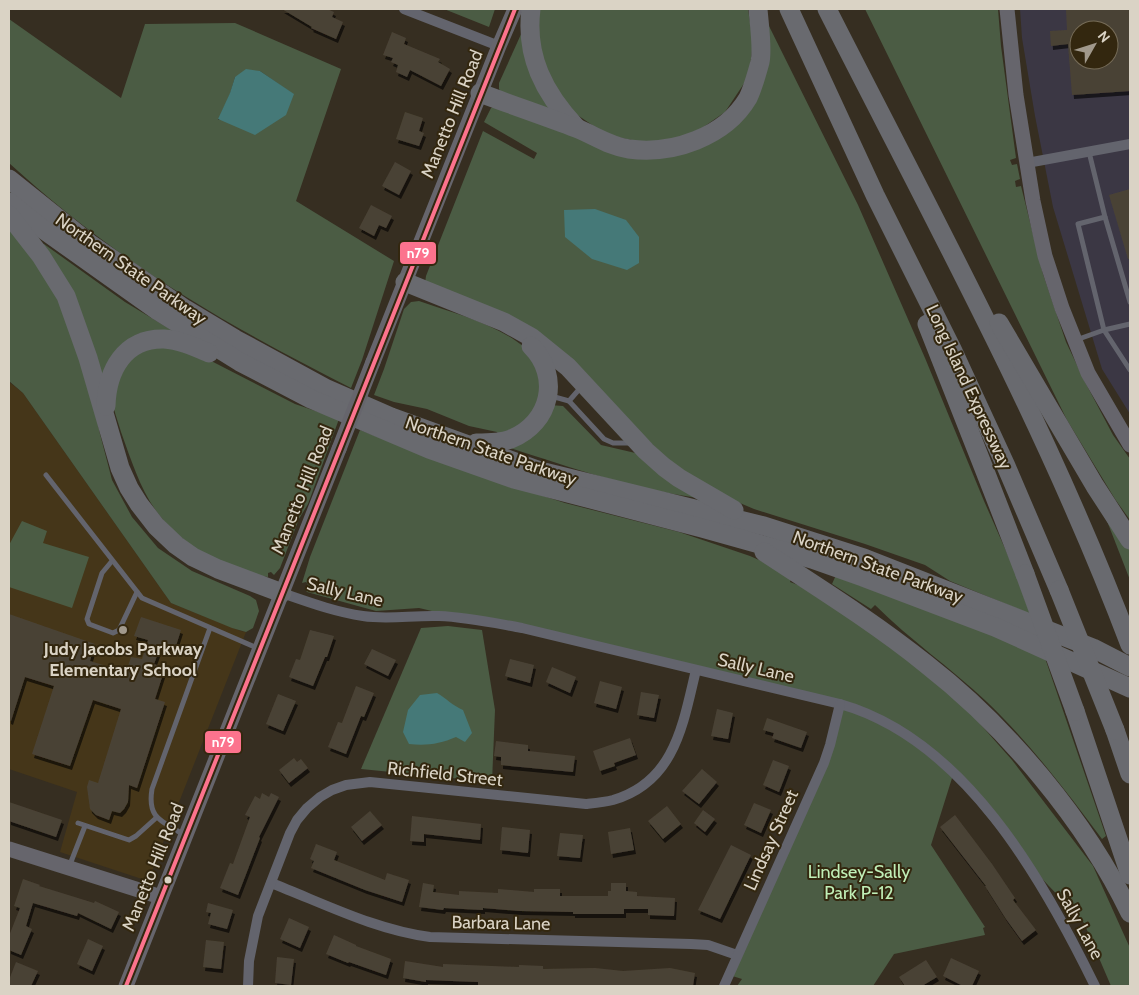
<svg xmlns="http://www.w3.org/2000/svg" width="1139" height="995" viewBox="0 0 1139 995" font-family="Cabin,sans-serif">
	<defs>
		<filter id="shadow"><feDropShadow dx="2" dy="4" stdDeviation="0" flood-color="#0009"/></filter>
	</defs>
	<rect width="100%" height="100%" fill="#362e21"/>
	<path fill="#3b3744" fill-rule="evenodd" d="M1020 9H1130V414L1102 369 1053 207 1035 116 1022 38ZM1079 30H1109V60H1079Z"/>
	<polygon fill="#453619" points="9,382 23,393 171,603 241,631 246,632 148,881 60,852 77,792 9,769"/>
	<g fill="#4b5c44" fill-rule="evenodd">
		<polygon points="444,9 495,9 489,27"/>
		<polygon points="538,9 748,9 753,42 749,76 725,112 689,137 647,143 607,135 567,108 544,71 534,28"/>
		<polygon points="865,9 998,9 1001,46 1016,158 1010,160 1012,165 1017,164 1020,179 1015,181 1016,187 1021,186 1043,274 1066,342 1085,382 1113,435 1130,459 1130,520 1115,499 1067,420"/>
		<path d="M9 19 121 98 145 24 235 23 341 69 296 201 394 261 362 360 351 388C296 360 241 331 188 298 124 259 64 213 9 163ZM260 71 293 94 218 120 230 94 235 77Z"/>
		<polygon points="527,21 549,108 546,112 502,94 499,89 499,83"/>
		<polygon points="768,24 858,205 925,358 984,501 1014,569 1030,614 950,581 925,565 865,544 754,509 714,492 675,468 587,377 425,283 426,276 483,131 534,159 537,153 484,122 491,108 497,106 623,155 741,118"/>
		<polygon points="9,224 59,295 91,389 100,434 112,480 132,517 158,548 192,571 250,596 256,600 259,611 253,628 246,632 232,628 171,603 23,393 9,381"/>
		<polygon points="44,244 125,302 178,334 159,330 138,334 118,348 101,377 40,245"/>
		<path d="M419 301C456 314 514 328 538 362 543 368 544 379 546 387L527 424 499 436 497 432 469 426 427 409 394 402 374 395 384 369 404 309 411 302Z"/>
		<path d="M146 347H184L295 404 339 419 308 504 299 519 280 568 274 575 271 572 268 573V577C231 572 192 551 167 524 143 499 133 465 121 432 118 421 112 407 112 395 112 390 126 362 130 357 134 353 141 350 146 347Z"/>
		<path d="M550 405 563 406 601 445 644 455 706 499C638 491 572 468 507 447Z"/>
		<polygon points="360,430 463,470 565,503 679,532 750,556 792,575 790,582 830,597 958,699 1012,760 1093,866 1130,948 1130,986 1111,986 1084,923 1013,848 953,775 931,845 985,927 983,928 985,935 894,954 873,986 737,986 742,979 729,975 826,762 841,707 419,608 376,611 307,592 305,589 308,584 306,582 302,583 310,557"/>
		<polygon points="1100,503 1130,548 1130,580"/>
		<polygon points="22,521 47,531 43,543 89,557 72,608 9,587 9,545"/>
		<path d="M836 575 1044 655 1106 836 1102 839C1066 791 1030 743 987 702 951 668 910 640 875 605L871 609 832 584Z"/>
		<polygon points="448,626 482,630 495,710 492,782 361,769 421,628"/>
	</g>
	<g fill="#457978">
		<polygon points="246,69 260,71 294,94 286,115 255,135 218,119 230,93 235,77"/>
		<polygon points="595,209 626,220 639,237 639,263 627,270 592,259 565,237 564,210"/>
		<path d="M437 693C446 698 453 706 463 710L472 733 465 742 456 737C440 744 426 746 409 744L403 732 408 710 420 695Z"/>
	</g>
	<g fill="#4a4235" fill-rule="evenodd" filter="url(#shadow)">
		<polygon points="282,9 327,9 334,12 332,17 343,22 336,39 311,28 312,27"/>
		<path d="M1066 9H1130V91L1072 95 1068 44 1051 46 1050 31 1067 30ZM1079 30H1109V60H1079Z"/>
		<polygon points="392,32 406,38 404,44 440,59 438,62 450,69 441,86 410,70 407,77 396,72 398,65 391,62 393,58 383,55"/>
		<polygon points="405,112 423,118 419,131 424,133 419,146 396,139"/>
		<polygon points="395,162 411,171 399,195 382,186"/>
		<polygon points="1130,189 1130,259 1128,259 1109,195"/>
		<polygon points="371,205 392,216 386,228 379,225 374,236 359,228"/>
		<polygon points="9,614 95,644 90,661 126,672 131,657 142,659 148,640 134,636 141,617 181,630 175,649 161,645 154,664 165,668 155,699 165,702 137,788 129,785 128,802 124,809 120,813 112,811 109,820 96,815 90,809 87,787 89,780 98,783 121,709 93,700 70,766 32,754 54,686 25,677 11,721 9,720"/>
		<polygon points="310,630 334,636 327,657 325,657 313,686 289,677 296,659 300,660"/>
		<polygon points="372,649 396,660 388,676 364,664"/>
		<polygon points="510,659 534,665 530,683 505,676"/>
		<polygon points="552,667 576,677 570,693 546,682"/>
		<polygon points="600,681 622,687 616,709 594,703"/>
		<polygon points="356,686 374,693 364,717 361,716 346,754 328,747 338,722 342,723"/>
		<polygon points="641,692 659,695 654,718 637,715"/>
		<polygon points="278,694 296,701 283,731 266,724"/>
		<polygon points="717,709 733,713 728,739 711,736"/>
		<polygon points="767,718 807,732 801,748 772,738 774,733 763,730"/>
		<polygon points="630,738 636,755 614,763 615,766 600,771 593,751"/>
		<polygon points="496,741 528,745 528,751 575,756 573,772 501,765 501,757 494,756"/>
		<polygon points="294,758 297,762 301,759 308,768 289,783 279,770"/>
		<polygon points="773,760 789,766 779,792 763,785"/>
		<polygon points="702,769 717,782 699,804 682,791"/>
		<polygon points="262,793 269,797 271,793 279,797 259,837 260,838 238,895 220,888 230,863 233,864 250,817 245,815 255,796 260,799"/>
		<polygon points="9,802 62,820 56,837 9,821"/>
		<polygon points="754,803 771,810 761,833 744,825"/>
		<polygon points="667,806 681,824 663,839 648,821"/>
		<polygon points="703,810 715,819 705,832 694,823"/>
		<polygon points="370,811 382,825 362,841 351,827"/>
		<polygon points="955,815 992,864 1015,898 1013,900 1036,930 1022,941 1006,919 985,886 986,886 940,827"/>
		<polygon points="412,816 481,824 480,840 424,834 424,842 410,841"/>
		<polygon points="502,827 530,830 528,853 500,850"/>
		<polygon points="630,828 634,850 611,854 608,832"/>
		<polygon points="560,833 583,835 580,858 557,856"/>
		<polygon points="316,844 337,852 334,860 385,880 387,873 409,880 402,902 365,890 311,868 314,861 310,859"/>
		<polygon points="731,845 751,855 720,919 698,910"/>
		<polygon points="23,879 40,885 39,886 94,903 95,901 119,912 111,929 78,913 77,916 33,903 26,926 32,929 21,955 9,950 9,936 20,908 14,906"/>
		<polygon points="423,883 434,885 433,892 459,895 459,891 498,893 498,889 534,892 534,889 560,889 560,896 608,896 608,891 611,891 611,883 626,883 626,891 637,892 637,896 675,898 674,916 648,915 648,909 624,909 624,914 573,914 573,912 520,911 483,908 483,910 444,908 443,910 419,907"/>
		<polygon points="208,903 233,910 227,929 208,924 211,913 206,912"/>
		<polygon points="289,918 309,927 300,948 280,939"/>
		<polygon points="334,935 356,945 356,946 391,959 386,975 349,962 348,963 326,954"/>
		<polygon points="88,939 103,946 92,971 77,964"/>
		<polygon points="206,940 224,942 221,969 203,967"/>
		<polygon points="277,957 294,959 291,985 275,983"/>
		<polygon points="951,958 979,971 972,986 963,986 943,976"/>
		<polygon points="926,960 937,977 922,986 905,986 899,977"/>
		<polygon points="405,961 443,967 443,964 519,967 519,965 543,966 543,969 595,968 623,971 670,968 695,973 693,986 478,986 478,982 426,980 426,982 403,978"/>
		<polygon points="16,962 38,971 31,986 9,986 9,980"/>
	</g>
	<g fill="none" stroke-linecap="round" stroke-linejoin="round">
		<g stroke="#63646d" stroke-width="5">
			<polyline points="1089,152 1105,217 1078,224 1104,330 1130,370"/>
			<polyline points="1105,217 1130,302"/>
			<polyline points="1076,340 1104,330 1130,324"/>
			<polyline points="582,386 569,401 604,439 613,443 631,443"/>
			<polyline points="551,396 569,401"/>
			<polyline points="46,475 142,598 257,648"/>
			<polyline points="112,561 102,573 87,619 89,624 113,633 119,630 137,592"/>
			<polyline points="78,823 129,840 136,836 156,818"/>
			<path d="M184 835C162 821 147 819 152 789L210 628"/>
			<polyline points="69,867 85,826"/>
		</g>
		<g stroke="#63646d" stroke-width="10">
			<polyline points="404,9 499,46"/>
			<polyline points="1027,163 1130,144"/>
			<path d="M282 593C308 602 335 612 363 616 388 620 413 615 439 616 467 617 494 623 522 628L840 704C964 739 1042 878 1095 986"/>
			<path d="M271 883C323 903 375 930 430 937L691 944 708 945 737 955"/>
			<path d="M248 986 249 961 258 916 290 833 297 820 307 808 320 797 332 790 346 785 370 782 586 804C595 803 605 802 613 800 675 782 683 724 696 670"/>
			<polyline points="724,986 824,763 830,745 840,704"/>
		</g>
		<g stroke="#66656c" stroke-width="15">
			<polyline points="1007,9 1016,95 1033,201 1045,256 1062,308 1088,373 1130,445"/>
			<polyline points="373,362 499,46 515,9"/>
			<polyline points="9,849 161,897"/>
			<polyline points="126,986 339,449"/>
		</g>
		<g stroke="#696a6f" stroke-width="19">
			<path d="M531 9C525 56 544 93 576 127"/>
			<polyline points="789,9 875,195 952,349 1006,466 1059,590"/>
			<path d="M827 9C933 218 1047 425 1130 645"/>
			<path d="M480 93C512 105 544 116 576 128 594 135 609 146 629 149 672 155 725 137 748 98 753 88 757 73 760 62 763 49 759 23 758 9"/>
			<polyline points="9,179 89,243 185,309 235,339 327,389 391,417 540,471 764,526 864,558 1093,648 1130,667"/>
			<polyline points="9,202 44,230 158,311 240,362 311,399 429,449 514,479 702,528 812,559 863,577 995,627 1130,688"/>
			<polyline points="9,215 41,256 66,296 88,358 120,468 129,488 139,504 156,526 176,545 193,557 218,569 282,593"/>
			<polyline points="405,282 504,322 531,337 568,367 646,451 664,467 679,478 734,510"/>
			<polyline points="999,323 1095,486 1130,540"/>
			<polyline points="927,324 983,466 1025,574"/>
			<path d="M106 406C107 371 124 338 164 339 180 340 195 347 209 353"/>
			<path d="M476 443C487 443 501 443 511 439 551 423 561 376 531 346"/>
			<path d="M764 552C819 588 875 623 926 664 1007 727 1086 821 1130 913"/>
			<polyline points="1075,711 1130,875"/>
			<polyline points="1115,730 1130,774"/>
		</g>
		<polyline stroke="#66656c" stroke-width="15" points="339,449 373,362"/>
		<g stroke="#696a6f" stroke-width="19">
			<polyline points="1025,574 1075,711"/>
			<polyline points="1059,590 1115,730"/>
		</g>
		<g stroke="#33270f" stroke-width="8">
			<polyline id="bus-1" points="126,986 515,9"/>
		</g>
		<use href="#bus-1" stroke="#fc738d" stroke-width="4"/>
	</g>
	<circle fill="#a1998c" stroke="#33270f" stroke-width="2" cx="123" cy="630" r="5"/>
	<circle fill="#dad3c5" stroke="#33270f" stroke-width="2" cx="168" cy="880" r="4.5"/>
	<g text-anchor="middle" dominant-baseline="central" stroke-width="4" stroke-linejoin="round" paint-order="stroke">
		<g font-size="18" fill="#dad3c5" stroke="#33270f">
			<text transform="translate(452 114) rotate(-68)">Manetto Hill Road</text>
			<text transform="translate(131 269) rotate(35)">Northern State Parkway</text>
			<text transform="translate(969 387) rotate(65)">Long Island Expressway</text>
			<text transform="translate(491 451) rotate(19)">Northern State Parkway</text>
			<text transform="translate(302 490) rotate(-68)">Manetto Hill Road</text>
			<text transform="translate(878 567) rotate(20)">Northern State Parkway</text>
			<text transform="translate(345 592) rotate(13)">Sally Lane</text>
			<text transform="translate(756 668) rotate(13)">Sally Lane</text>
			<text transform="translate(445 774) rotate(6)">Richfield Street</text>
			<text transform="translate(771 840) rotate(-66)">Lindsay Street</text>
			<text transform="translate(153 867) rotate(-68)">Manetto Hill Road</text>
			<text transform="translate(501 923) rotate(1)">Barbara Lane</text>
			<text transform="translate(1080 924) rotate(61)">Sally Lane</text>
		</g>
		<g font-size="18" font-weight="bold" fill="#dad3c5" stroke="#33270f">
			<text x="123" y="649">Judy Jacobs Parkway<tspan x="123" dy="21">Elementary School</tspan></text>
		</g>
		<g font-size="18" fill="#c0efb7" stroke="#33270f">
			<text x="859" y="872">Lindsey-Sally<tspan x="859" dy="21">Park P-12</tspan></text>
		</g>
	</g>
	<g stroke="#33270f" stroke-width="2">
		<rect x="399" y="241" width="38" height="24" rx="5" fill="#fc738d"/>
		<rect x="204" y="730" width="38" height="24" rx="5" fill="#fc738d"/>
	</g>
	<g font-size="14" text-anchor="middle" font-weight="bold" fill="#fff">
		<text x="418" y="258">n79</text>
		<text x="223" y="747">n79</text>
	</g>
	<rect width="1139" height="995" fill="none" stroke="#dad3c5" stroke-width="20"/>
	<g transform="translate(1094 45) rotate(51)"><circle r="24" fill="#33270f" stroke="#766c58"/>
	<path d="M0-4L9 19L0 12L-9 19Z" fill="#a1998c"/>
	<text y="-8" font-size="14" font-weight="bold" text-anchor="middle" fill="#dad3c5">N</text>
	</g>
</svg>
